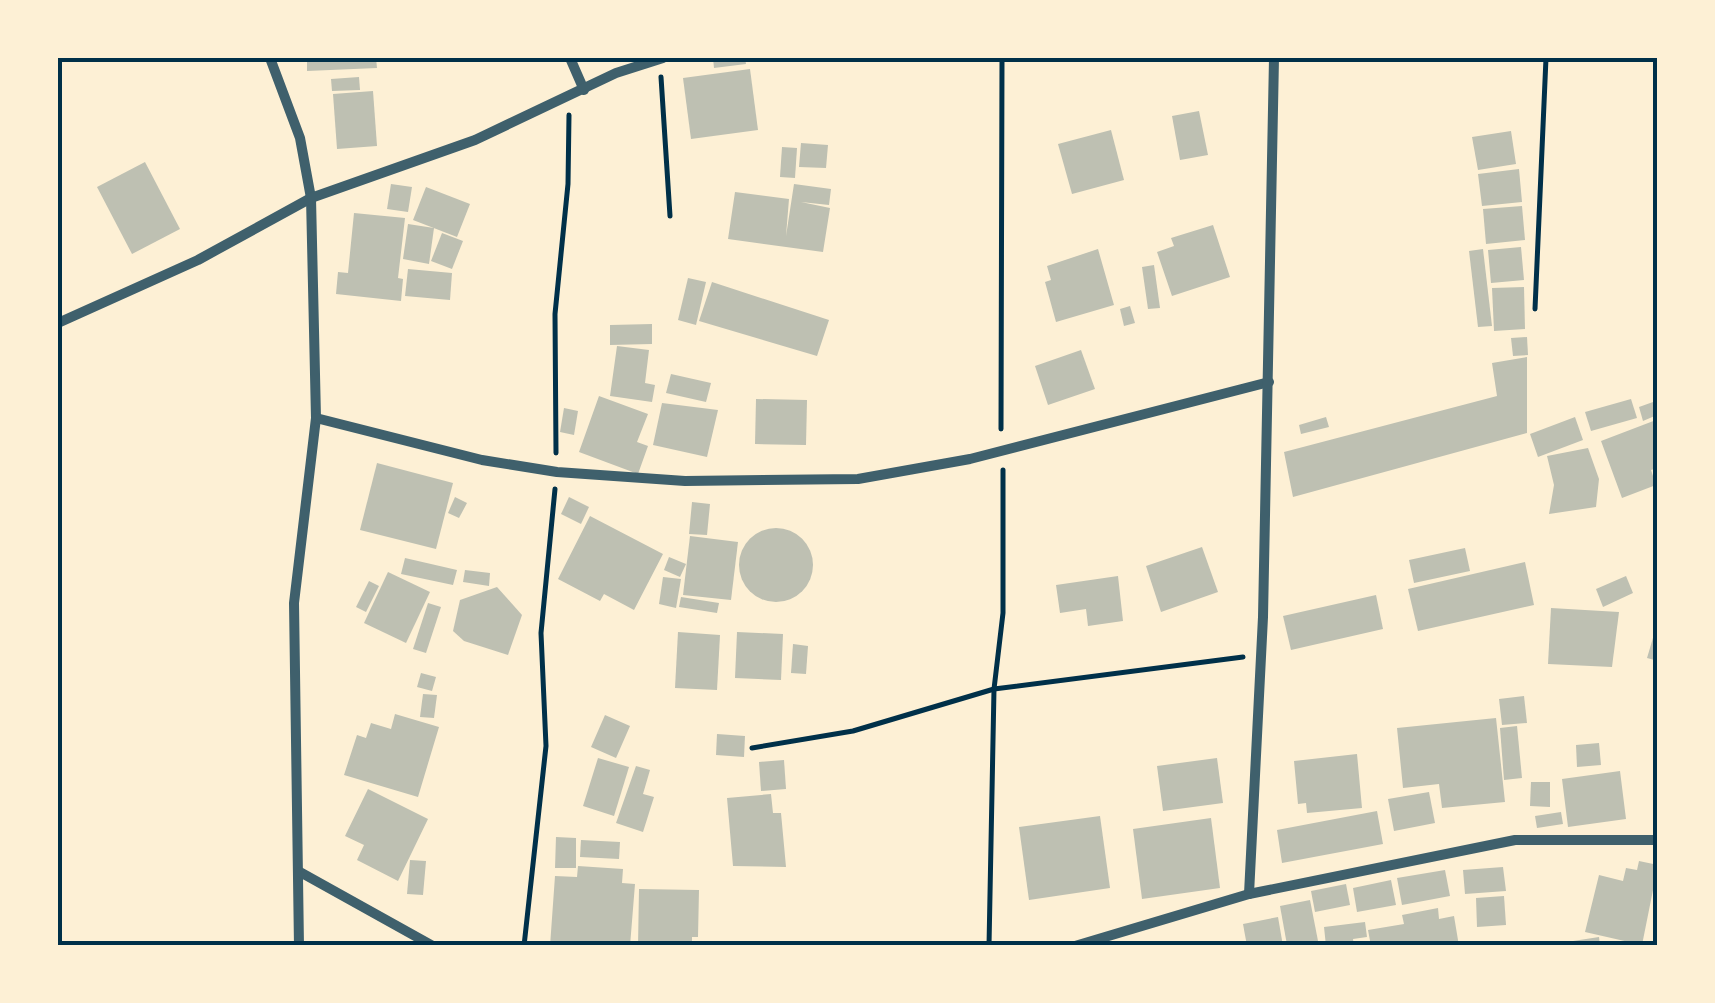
<svg xmlns="http://www.w3.org/2000/svg" width="1715" height="1003" viewBox="0 0 1715 1003" font-family="Bitter,serif">
	<rect width="100%" height="100%" fill="#fdf0d5"/>
	<g fill="#bec0b2">
		<polygon points="307,58 376,58 377,68 307,71"/>
		<polygon points="713,58 745,58 746,64 714,68"/>
		<polygon points="750,69 758,130 691,139 683,78"/>
		<polygon points="359,77 360,90 332,91 331,79"/>
		<polygon points="373,91 377,146 337,149 333,94"/>
		<polygon points="1199,111 1208,155 1180,160 1172,116"/>
		<polygon points="1111,130 1124,180 1072,194 1058,144"/>
		<polygon points="1511,131 1516,164 1478,170 1472,137"/>
		<polygon points="801,143 828,145 826,168 799,167"/>
		<polygon points="782,147 797,148 795,178 780,177"/>
		<polygon points="145,162 180,229 132,254 97,187"/>
		<polygon points="1519,169 1522,202 1482,206 1478,174"/>
		<polygon points="391,184 412,187 408,212 387,209"/>
		<polygon points="794,184 831,189 829,205 801,202 830,208 823,252 728,239 735,192 789,199 786,236"/>
		<polygon points="426,187 470,204 457,237 413,220"/>
		<polygon points="1522,206 1525,240 1486,244 1483,209"/>
		<polygon points="354,213 405,218 398,278 403,279 401,301 336,294 338,272 348,273"/>
		<polygon points="408,224 434,228 429,264 403,259"/>
		<polygon points="1213,225 1230,277 1172,296 1157,252 1174,246 1171,238"/>
		<polygon points="442,233 463,241 452,269 431,261"/>
		<polygon points="1521,247 1524,280 1491,283 1488,250"/>
		<polygon points="1098,249 1114,305 1056,322 1045,282 1051,280 1047,266"/>
		<polygon points="1483,249 1492,326 1478,327 1469,251"/>
		<polygon points="1154,265 1160,308 1148,309 1142,267"/>
		<polygon points="408,269 452,273 450,300 405,296"/>
		<polygon points="688,278 706,282 696,325 678,320"/>
		<polygon points="712,282 829,320 817,356 699,321"/>
		<polygon points="1524,287 1525,329 1494,331 1492,288"/>
		<polygon points="1130,306 1135,323 1124,326 1120,309"/>
		<polygon points="652,324 652,344 610,345 610,325"/>
		<polygon points="1527,337 1528,355 1513,356 1511,338"/>
		<polygon points="617,346 649,350 645,383 655,385 652,402 610,396"/>
		<polygon points="1081,350 1095,389 1048,405 1035,366"/>
		<polygon points="1527,357 1527,433 1293,497 1284,452 1497,396 1492,363"/>
		<polygon points="671,374 711,383 706,402 666,393"/>
		<polygon points="599,396 648,414 637,442 648,446 638,474 579,452"/>
		<polygon points="756,399 807,400 806,445 755,444"/>
		<polygon points="1631,399 1637,418 1591,431 1585,412"/>
		<polygon points="1653,402 1657,415 1643,421 1639,407"/>
		<polygon points="662,403 718,410 707,457 653,445"/>
		<polygon points="564,408 578,411 574,435 560,432"/>
		<polygon points="1326,417 1329,427 1301,434 1299,425"/>
		<polygon points="1575,417 1583,440 1538,457 1530,434"/>
		<polygon points="1656,420 1658,468 1651,470 1656,485 1622,498 1601,441"/>
		<polygon points="1588,448 1599,479 1596,507 1549,514 1554,485 1547,456"/>
		<polygon points="377,463 453,483 436,549 360,530"/>
		<polygon points="455,497 467,503 459,518 448,513"/>
		<polygon points="569,497 589,507 581,524 561,514"/>
		<polygon points="692,502 710,504 707,535 689,534"/>
		<polygon points="590,516 663,554 634,610 604,594 600,601 558,579"/>
		<circle cx="776" cy="565" r="37"/>
		<polygon points="690,536 738,542 731,600 683,595"/>
		<polygon points="1202,547 1218,592 1161,612 1146,566"/>
		<polygon points="1465,548 1470,571 1414,583 1409,560"/>
		<polygon points="669,557 686,564 680,577 664,570"/>
		<polygon points="405,558 457,570 453,585 401,574"/>
		<polygon points="1525,562 1534,605 1418,631 1408,589"/>
		<polygon points="465,570 490,573 489,586 463,582"/>
		<polygon points="388,572 430,592 406,643 364,623"/>
		<polygon points="1118,576 1123,621 1088,626 1086,609 1060,613 1056,585"/>
		<polygon points="1626,576 1633,593 1603,607 1596,589"/>
		<polygon points="663,577 681,579 676,608 659,604"/>
		<polygon points="369,581 379,586 366,612 356,607"/>
		<polygon points="497,587 522,615 508,655 464,641 453,631 460,600"/>
		<polygon points="1376,595 1383,629 1291,650 1283,616"/>
		<polygon points="681,597 719,603 717,613 679,607"/>
		<polygon points="428,603 441,607 426,653 413,649"/>
		<polygon points="1551,608 1619,612 1612,667 1548,664"/>
		<polygon points="1658,621 1658,661 1647,658"/>
		<polygon points="678,632 720,635 717,690 675,688"/>
		<polygon points="737,632 783,634 781,680 735,678"/>
		<polygon points="793,644 808,646 806,674 791,673"/>
		<polygon points="421,673 436,677 432,691 417,687"/>
		<polygon points="423,694 437,695 434,718 420,717"/>
		<polygon points="1524,696 1527,723 1502,725 1499,699"/>
		<polygon points="395,714 439,727 418,797 344,775 357,735 366,738 371,723 391,729"/>
		<polygon points="605,715 630,726 616,758 591,747"/>
		<polygon points="1496,718 1505,802 1442,808 1439,784 1403,788 1397,728"/>
		<polygon points="1517,726 1522,778 1504,780 1500,728"/>
		<polygon points="717,734 745,736 744,757 716,755"/>
		<polygon points="1599,743 1601,765 1577,767 1576,745"/>
		<polygon points="1357,754 1362,808 1307,813 1306,803 1298,804 1294,761"/>
		<polygon points="598,758 629,767 614,816 583,806"/>
		<polygon points="1217,758 1223,803 1163,811 1157,766"/>
		<polygon points="784,760 786,789 761,791 759,762"/>
		<polygon points="636,766 650,770 643,794 654,797 643,832 616,823"/>
		<polygon points="1620,771 1626,819 1568,827 1562,779"/>
		<polygon points="1531,782 1550,782 1550,807 1530,806"/>
		<polygon points="368,789 428,819 398,881 357,860 364,845 345,836"/>
		<polygon points="1429,792 1435,823 1394,831 1388,799"/>
		<polygon points="771,794 773,813 781,813 786,867 733,866 727,798"/>
		<polygon points="1377,811 1383,844 1282,863 1277,830"/>
		<polygon points="1561,812 1563,824 1537,828 1535,816"/>
		<polygon points="1100,816 1110,888 1029,900 1019,827"/>
		<polygon points="1211,818 1220,888 1142,899 1133,829"/>
		<polygon points="556,837 576,838 576,868 555,868"/>
		<polygon points="581,840 620,842 619,859 580,857"/>
		<polygon points="410,860 426,861 423,895 407,894"/>
		<polygon points="1639,861 1658,865 1642,945 1585,932 1599,875 1623,881 1626,868 1637,870"/>
		<polygon points="578,866 623,869 622,883 635,884 630,946 550,946 555,876 577,877"/>
		<polygon points="1503,867 1506,891 1465,894 1463,870"/>
		<polygon points="1445,870 1450,896 1402,905 1397,878"/>
		<polygon points="1391,880 1396,905 1357,912 1353,888"/>
		<polygon points="1346,884 1350,905 1315,912 1311,891"/>
		<polygon points="639,889 699,890 698,937 692,937 692,946 638,946"/>
		<polygon points="1504,896 1506,925 1477,927 1476,898"/>
		<polygon points="1310,900 1319,946 1287,945 1280,906"/>
		<polygon points="1438,908 1439,919 1454,916 1459,946 1371,946 1368,930 1404,924 1402,915"/>
		<polygon points="1278,917 1283,946 1247,946 1243,924"/>
		<polygon points="1365,922 1367,937 1353,939 1354,946 1326,946 1324,927"/>
		<polygon points="1599,937 1600,946 1574,946 1573,941"/>
	</g>
	<g fill="none" stroke-linecap="round" stroke-linejoin="round">
		<g stroke="#003049" stroke-width="5">
			<polyline points="661,77 670,216"/>
			<polyline points="1535,309 1546,58"/>
			<polyline points="1001,429 1002,58"/>
			<polyline points="556,453 555,314 568,184 569,115"/>
			<polyline points="752,748 853,731 994,689 1243,657"/>
			<polyline points="524,946 546,746 541,633 555,489"/>
			<polyline points="989,946 994,689 1003,613 1003,470"/>
		</g>
		<g stroke="#3f606c" stroke-width="10">
			<polyline points="270,58 300,138 311,198 316,418 294,603 299,946"/>
			<polyline points="570,58 584,90"/>
			<polyline points="58,323 198,260 311,198 475,140 616,73 663,58"/>
			<polyline points="316,418 482,460 557,472 685,481 858,479 970,459 1269,382"/>
			<polyline points="300,872 433,946"/>
			<polyline points="1249,894 1263,617 1274,58"/>
			<polyline points="1075,946 1249,894 1515,840 1658,840"/>
		</g>
	</g>
	<rect width="1715" height="1003" fill="none" stroke="#fdf0d5" stroke-width="120"/>
	<rect x="60" y="60" width="1595" height="883" fill="none" stroke="#003049" stroke-width="4"/>
</svg>
